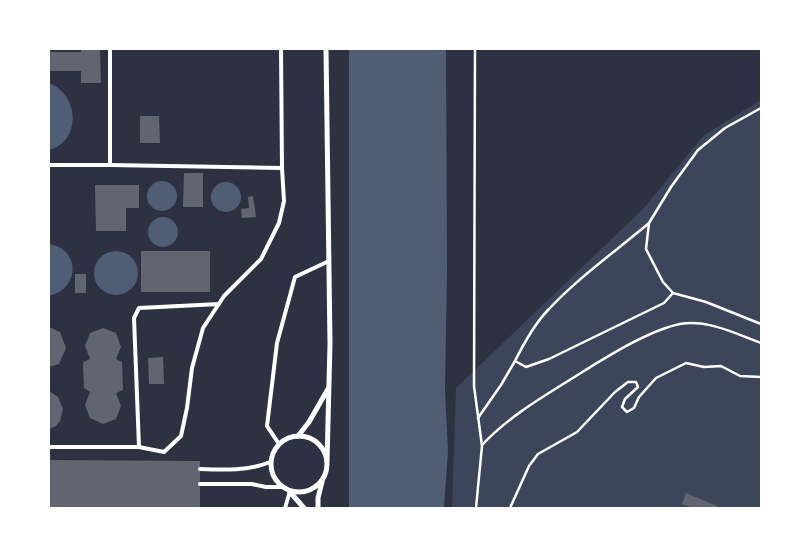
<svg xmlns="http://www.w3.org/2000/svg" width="810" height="557" viewBox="0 0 810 557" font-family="Quicksand,sans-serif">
	<rect width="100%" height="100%" fill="#2d3142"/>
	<polygon fill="#3c4559" points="761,100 761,508 452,508 456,388 643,209 704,135"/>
	<g fill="#4f5d75">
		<polygon points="349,49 446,49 447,270 445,390 448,451 444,508 349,508"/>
		<path d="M49 83C79 94 82 141 49 150Z"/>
		<circle cx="162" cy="196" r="15"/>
		<circle cx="226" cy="197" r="15"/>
		<circle cx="163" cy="232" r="15"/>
		<path d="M49 244C81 249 80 289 49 296Z"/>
		<circle cx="116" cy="273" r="22"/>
	</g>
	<g fill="#626471">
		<polygon points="81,49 100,49 101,83 81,83 81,71 49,71 49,52 81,52"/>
		<polygon points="140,116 159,116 160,143 140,143"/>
		<polygon points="184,173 203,173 203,207 183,207"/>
		<polygon points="95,185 139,185 139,208 126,208 126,231 96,231"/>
		<polygon points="253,196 256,217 242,218 241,209 249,208 248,197"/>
		<rect x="141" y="251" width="69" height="41"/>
		<rect x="75" y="274" width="11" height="19"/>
		<polygon points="49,327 60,332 66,348 59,364 49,367"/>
		<polygon points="103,328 116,333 121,347 116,359 122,362 123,390 116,393 121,406 116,419 103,424 90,418 85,405 90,392 84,388 83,362 90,359 85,346 90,333"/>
		<polygon points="163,357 164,384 149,384 148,358"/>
		<polygon points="49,391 58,397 63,409 60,421 56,426 49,429"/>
		<polygon points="49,460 200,461 200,508 49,508"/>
		<polygon points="686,493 722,508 693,508 682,504"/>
	</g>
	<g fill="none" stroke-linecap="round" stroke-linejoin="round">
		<g stroke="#fff" stroke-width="2.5">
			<polyline points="475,49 474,386 482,446 476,508"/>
			<polyline points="761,108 725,128 698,150 671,187 649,223 646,249 663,282 673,293 706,302 761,324"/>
			<path d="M649 223C616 251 579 277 549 309 535 323 524 343 515 361L526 367 549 359 664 303 673 293"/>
			<polyline points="478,418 501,385 515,361"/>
			<path d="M482 445C511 414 548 394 584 371 610 355 650 330 680 324 707 319 737 334 761 343"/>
			<polyline points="510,508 529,466 538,454 577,432 615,392 628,382 636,382 638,387 625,399 622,407 627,412 634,408 639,397 656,378 686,363 704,367 721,366 740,376 761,377"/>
		</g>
		<g stroke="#fff" stroke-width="4">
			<polyline points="49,165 110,165 110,49"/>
			<polyline points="110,165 282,168 281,49"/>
			<polyline points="219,304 139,308 134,318 139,447 164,452 181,436 187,408 192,368 203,328 224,296 261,259 279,223 284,201 282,168"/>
			<polyline points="279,444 267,426 277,343 295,277 329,261"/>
			<polyline points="49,447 139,447"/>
			<path d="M200 469C223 470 249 471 270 462"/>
			<polyline points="200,484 252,484 266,487 282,487"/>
			<polyline points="285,508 290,491"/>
		</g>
		<g stroke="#fff" stroke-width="5">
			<polyline points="326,49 330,344 327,461"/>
			<circle cx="299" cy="464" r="28"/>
			<polyline points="298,436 309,422 328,389"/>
			<polyline points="290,492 304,508"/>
			<polyline points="318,508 318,498 322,482"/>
		</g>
	</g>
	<rect width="810" height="557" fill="none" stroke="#ffffff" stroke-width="100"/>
</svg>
